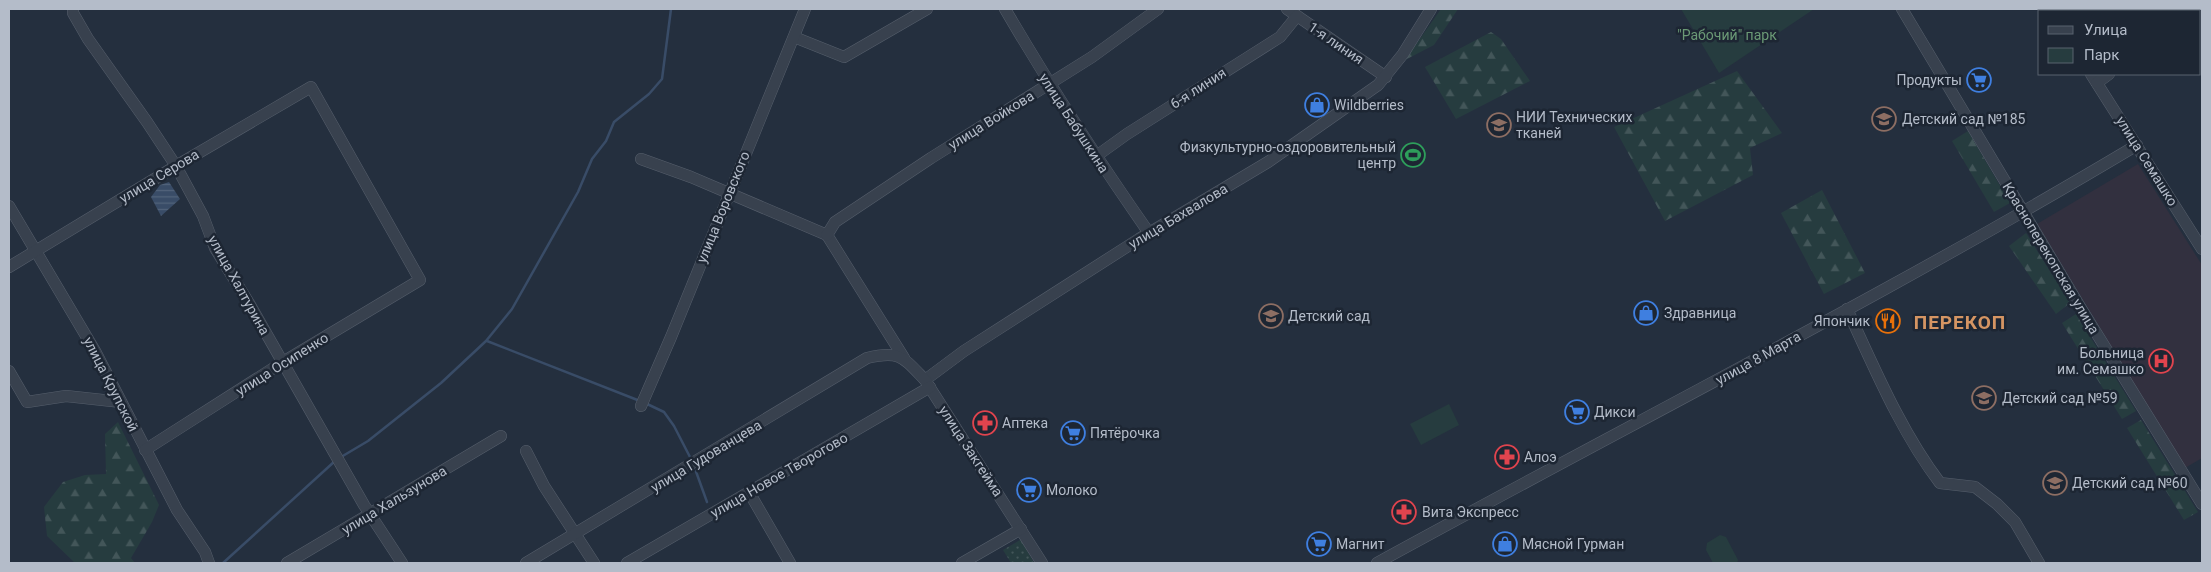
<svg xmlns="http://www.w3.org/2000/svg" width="2211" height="572" viewBox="0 0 2211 572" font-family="Roboto,sans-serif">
	<defs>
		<pattern id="grass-dots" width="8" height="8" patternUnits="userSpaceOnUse" patternTransform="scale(1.25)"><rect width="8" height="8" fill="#263c3f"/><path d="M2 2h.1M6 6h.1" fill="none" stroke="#435659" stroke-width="1.8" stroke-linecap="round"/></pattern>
		<pattern id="forest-firs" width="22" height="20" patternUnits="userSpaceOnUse" patternTransform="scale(1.25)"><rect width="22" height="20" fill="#263c3f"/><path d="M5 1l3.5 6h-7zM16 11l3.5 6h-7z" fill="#435659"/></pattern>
		<pattern id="water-rules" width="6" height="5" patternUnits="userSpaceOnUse" patternTransform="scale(1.25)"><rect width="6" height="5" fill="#394c67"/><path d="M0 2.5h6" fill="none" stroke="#53647b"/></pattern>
	</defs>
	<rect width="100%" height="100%" fill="#242f3e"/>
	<polygon fill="#32303f" points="2138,164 2202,265 2202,458 2185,468 2037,224"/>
	<polygon fill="url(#grass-dots)" points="1020,540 1021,540 1034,563 1011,563 1003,550"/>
	<g fill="url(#forest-firs)">
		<polygon points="1441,9 1458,9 1434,45 1405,60"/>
		<polygon points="1491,32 1501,39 1530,81 1456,119 1425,67"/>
		<polygon points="1737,71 1782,133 1750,148 1753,175 1665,221 1614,127"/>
		<polygon points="1968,131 2010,203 1994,212 1952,141"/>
		<polygon points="1822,190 1865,273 1824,294 1781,213"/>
		<polygon points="2026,233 2070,303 2056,314 2009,246"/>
		<polygon points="2076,314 2136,411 2122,419 2062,323"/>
		<polygon points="2141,420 2198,512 2184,520 2127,428"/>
		<polygon points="118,422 159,505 152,522 131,558 135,563 75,563 47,536 44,507 63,482 85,475 106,474 105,434"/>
	</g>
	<g fill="#263c3f">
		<polygon points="1681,9 1814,9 1719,73"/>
		<polygon points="2083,9 2178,9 2174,11 2085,11"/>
		<polygon points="1449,404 1459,425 1421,445 1410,424"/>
		<polygon points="1720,535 1726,537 1738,560 1737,563 1713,563 1706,550 1707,543"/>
	</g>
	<polygon fill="url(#water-rules)" points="169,182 180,199 161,216 151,197 160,185"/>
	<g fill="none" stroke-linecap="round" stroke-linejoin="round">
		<g stroke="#394c67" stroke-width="2.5">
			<polyline points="487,341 640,401"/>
			<polyline points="645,403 664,412 674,426 691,459"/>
			<polyline points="341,457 368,441 441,383 486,341 512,309 578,192 592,159 606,141 614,122 649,94 662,79 671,9"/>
			<polyline points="694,466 707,502"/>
			<polyline points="223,563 335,461"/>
		</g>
		<g stroke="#565f6c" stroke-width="12">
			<g id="minor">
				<polyline points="73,9 73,13 88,39 147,122 176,166 203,216 215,248 250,305 364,505 402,563"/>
				<path d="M1005 9C1050 86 1098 160 1149 233"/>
				<polyline points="1287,9 1386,77"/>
				<polyline points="1902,9 2079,305 2202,504"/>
				<polyline points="2050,9 2052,11"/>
				<polyline points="2191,11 2194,9"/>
				<polyline points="794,37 844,57 927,9"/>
				<polyline points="2091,74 2202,249"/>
				<polyline points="2097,83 2109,74"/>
				<polyline points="1095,157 1127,134 1280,37 1297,16"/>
				<polyline points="641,159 691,177 827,235 904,358"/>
				<polyline points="9,206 95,351 177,510 205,552 209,563"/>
				<polyline points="827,235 835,222 931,158 1092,57 1158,9"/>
				<polyline points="9,267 176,166 311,87 420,280 283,362 145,450"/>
				<path d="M1847 309C1874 367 1901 432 1940 483L1975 487 1997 504 2015 522 2039 563"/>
				<polyline points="9,371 27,402 66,396 121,402"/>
				<polyline points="925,380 964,351 1139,239 1268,162 1378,85 1403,54 1431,9"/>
				<polyline points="641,406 671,337 805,9"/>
				<polyline points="526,451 544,486 594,563"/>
				<polyline points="749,492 790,563"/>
				<polyline points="287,563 501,436"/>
				<path d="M526 563 867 358C900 350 903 357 925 380L1042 563"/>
				<polyline points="627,563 930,387"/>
				<polyline points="962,563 1021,529"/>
				<path d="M1377 563C1630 424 1888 294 2137 145"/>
			</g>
		</g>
		<use href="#minor" stroke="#38414e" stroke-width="11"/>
	</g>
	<defs>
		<g id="supermarket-ring" transform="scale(1.25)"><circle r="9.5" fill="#1d2633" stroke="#3f7fe0" stroke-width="1.5"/><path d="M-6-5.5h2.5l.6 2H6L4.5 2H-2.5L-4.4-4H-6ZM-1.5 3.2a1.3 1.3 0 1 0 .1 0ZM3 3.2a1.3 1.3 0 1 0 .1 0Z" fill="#3f7fe0"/></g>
		<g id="shop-ring" transform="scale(1.25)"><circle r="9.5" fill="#1d2633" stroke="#3f7fe0" stroke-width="1.5"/><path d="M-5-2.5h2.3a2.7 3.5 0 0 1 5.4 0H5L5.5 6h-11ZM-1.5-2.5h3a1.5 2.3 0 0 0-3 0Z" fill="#3f7fe0"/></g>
		<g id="school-ring" transform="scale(1.25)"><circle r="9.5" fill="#1d2633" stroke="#8d6e63" stroke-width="1.5"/><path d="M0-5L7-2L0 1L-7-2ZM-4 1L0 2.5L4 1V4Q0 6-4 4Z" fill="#8d6e63"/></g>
		<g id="university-ring" transform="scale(1.25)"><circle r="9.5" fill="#1d2633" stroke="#8d6e63" stroke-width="1.5"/><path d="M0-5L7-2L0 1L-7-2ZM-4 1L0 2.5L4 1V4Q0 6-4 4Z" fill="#8d6e63"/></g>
		<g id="stadium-ring" transform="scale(1.25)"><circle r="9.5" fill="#1d2633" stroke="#2e9e5b" stroke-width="1.5"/><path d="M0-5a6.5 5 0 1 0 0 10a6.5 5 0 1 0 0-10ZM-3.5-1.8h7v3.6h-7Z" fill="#2e9e5b"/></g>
		<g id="restaurant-ring" transform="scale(1.25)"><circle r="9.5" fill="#1d2633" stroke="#e8710a" stroke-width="1.5"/><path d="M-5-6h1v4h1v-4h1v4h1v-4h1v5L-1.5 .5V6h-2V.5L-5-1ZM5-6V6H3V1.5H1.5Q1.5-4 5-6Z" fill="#e8710a"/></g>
		<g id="hospital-ring" transform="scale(1.25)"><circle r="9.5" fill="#1d2633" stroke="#e0444e" stroke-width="1.5"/><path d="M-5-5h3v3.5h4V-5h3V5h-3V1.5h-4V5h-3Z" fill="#e0444e"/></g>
		<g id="pharmacy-ring" transform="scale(1.25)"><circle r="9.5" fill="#1d2633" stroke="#e0444e" stroke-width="1.5"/><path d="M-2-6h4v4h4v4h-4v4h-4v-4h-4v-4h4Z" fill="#e0444e"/></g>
	</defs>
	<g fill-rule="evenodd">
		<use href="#supermarket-ring" x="1979" y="80"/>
		<use href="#shop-ring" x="1317" y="105"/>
		<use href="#school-ring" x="1884" y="119"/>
		<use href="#university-ring" x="1499" y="125"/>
		<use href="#stadium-ring" x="1413" y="155"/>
		<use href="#shop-ring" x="1646" y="313"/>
		<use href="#school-ring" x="1271" y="316"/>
		<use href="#restaurant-ring" x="1888" y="321"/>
		<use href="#hospital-ring" x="2161" y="361"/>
		<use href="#school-ring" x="1984" y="398"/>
		<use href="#supermarket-ring" x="1577" y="412"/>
		<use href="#pharmacy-ring" x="985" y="423"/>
		<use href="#supermarket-ring" x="1073" y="433"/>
		<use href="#pharmacy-ring" x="1507" y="457"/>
		<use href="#school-ring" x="2055" y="483"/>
		<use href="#supermarket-ring" x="1029" y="490"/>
		<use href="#pharmacy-ring" x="1404" y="512"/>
		<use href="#supermarket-ring" x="1319" y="544"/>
		<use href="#shop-ring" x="1505" y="544"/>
	</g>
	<g text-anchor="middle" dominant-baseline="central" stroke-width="5" stroke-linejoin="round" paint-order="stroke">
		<g font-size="14" fill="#6b9a76" stroke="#1d2633">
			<text x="1727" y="35">"Рабочий" парк</text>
		</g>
		<g font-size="14" fill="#b4bcc9" stroke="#1d2633">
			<text transform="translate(1336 43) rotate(34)">1-я линия</text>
			<text transform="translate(1198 88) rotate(-33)">6-я линия</text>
			<text transform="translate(991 120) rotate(-32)">улица Войкова</text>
			<text transform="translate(1074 123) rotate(57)">улица Бабушкина</text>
			<text transform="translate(2147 161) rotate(58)">улица Семашко</text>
			<text transform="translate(159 176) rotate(-31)">улица Серова</text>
			<text transform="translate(723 207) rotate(-68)">улица Воровского</text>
			<text transform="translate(1178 216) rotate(-31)">улица Бахвалова</text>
			<text transform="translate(2051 258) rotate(59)">Красноперекопская улица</text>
			<text transform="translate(239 285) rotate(61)">улица Халтурина</text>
			<text transform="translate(1758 358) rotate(-29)">улица 8 Марта</text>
			<text transform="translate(282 364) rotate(-32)">улица Осипенко</text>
			<text transform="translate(111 384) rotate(63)">улица Крупской</text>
			<text transform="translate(971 451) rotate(57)">улица Закгейма</text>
			<text transform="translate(706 456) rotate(-31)">улица Гудованцева</text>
			<text transform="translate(779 475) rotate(-30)">улица Новое Творогово</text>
			<text transform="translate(394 500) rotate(-31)">улица Хальзунова</text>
		</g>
		<g font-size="14" fill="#b4bcc9" stroke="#1d2633" text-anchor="start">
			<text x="1962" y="80" text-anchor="end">Продукты</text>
			<text x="1334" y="105">Wildberries</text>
			<text x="1516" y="117">НИИ Технических<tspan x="1516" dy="16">тканей</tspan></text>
			<text x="1902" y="119">Детский сад №185</text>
			<text x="1396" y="147" text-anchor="end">Физкультурно-оздоровительный<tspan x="1396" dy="16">центр</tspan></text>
			<text x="1664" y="313">Здравница</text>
			<text x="1288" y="316">Детский сад</text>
			<text x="1870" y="321" text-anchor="end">Япончик</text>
			<text x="2144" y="353" text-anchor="end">Больница<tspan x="2144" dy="16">им. Семашко</tspan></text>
			<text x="2002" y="398">Детский сад №59</text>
			<text x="1594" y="412">Дикси</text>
			<text x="1002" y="423">Аптека</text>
			<text x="1090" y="433">Пятёрочка</text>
			<text x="1524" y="457">Алоэ</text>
			<text x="2072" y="483">Детский сад №60</text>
			<text x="1046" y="490">Молоко</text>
			<text x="1422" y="512">Вита Экспресс</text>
			<text x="1336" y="544">Магнит</text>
			<text x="1522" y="544">Мясной Гурман</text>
		</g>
		<g font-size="19" font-weight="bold" letter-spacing="1" fill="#d59563" stroke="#1d2633">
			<text x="1960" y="322">ПЕРЕКОП</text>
		</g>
	</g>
	<rect width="2211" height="572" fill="none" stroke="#b4bcc9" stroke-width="20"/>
	<rect x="2038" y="10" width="162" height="65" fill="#1d2633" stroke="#59626f"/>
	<rect x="2048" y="26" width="25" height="8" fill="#38414e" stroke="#59626f"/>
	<text x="2084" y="35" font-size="15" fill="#b4bcc9">Улица</text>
	<rect x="2048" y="48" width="25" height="15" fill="#263c3f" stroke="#59626f"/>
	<text x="2084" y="60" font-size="15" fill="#b4bcc9">Парк</text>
</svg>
